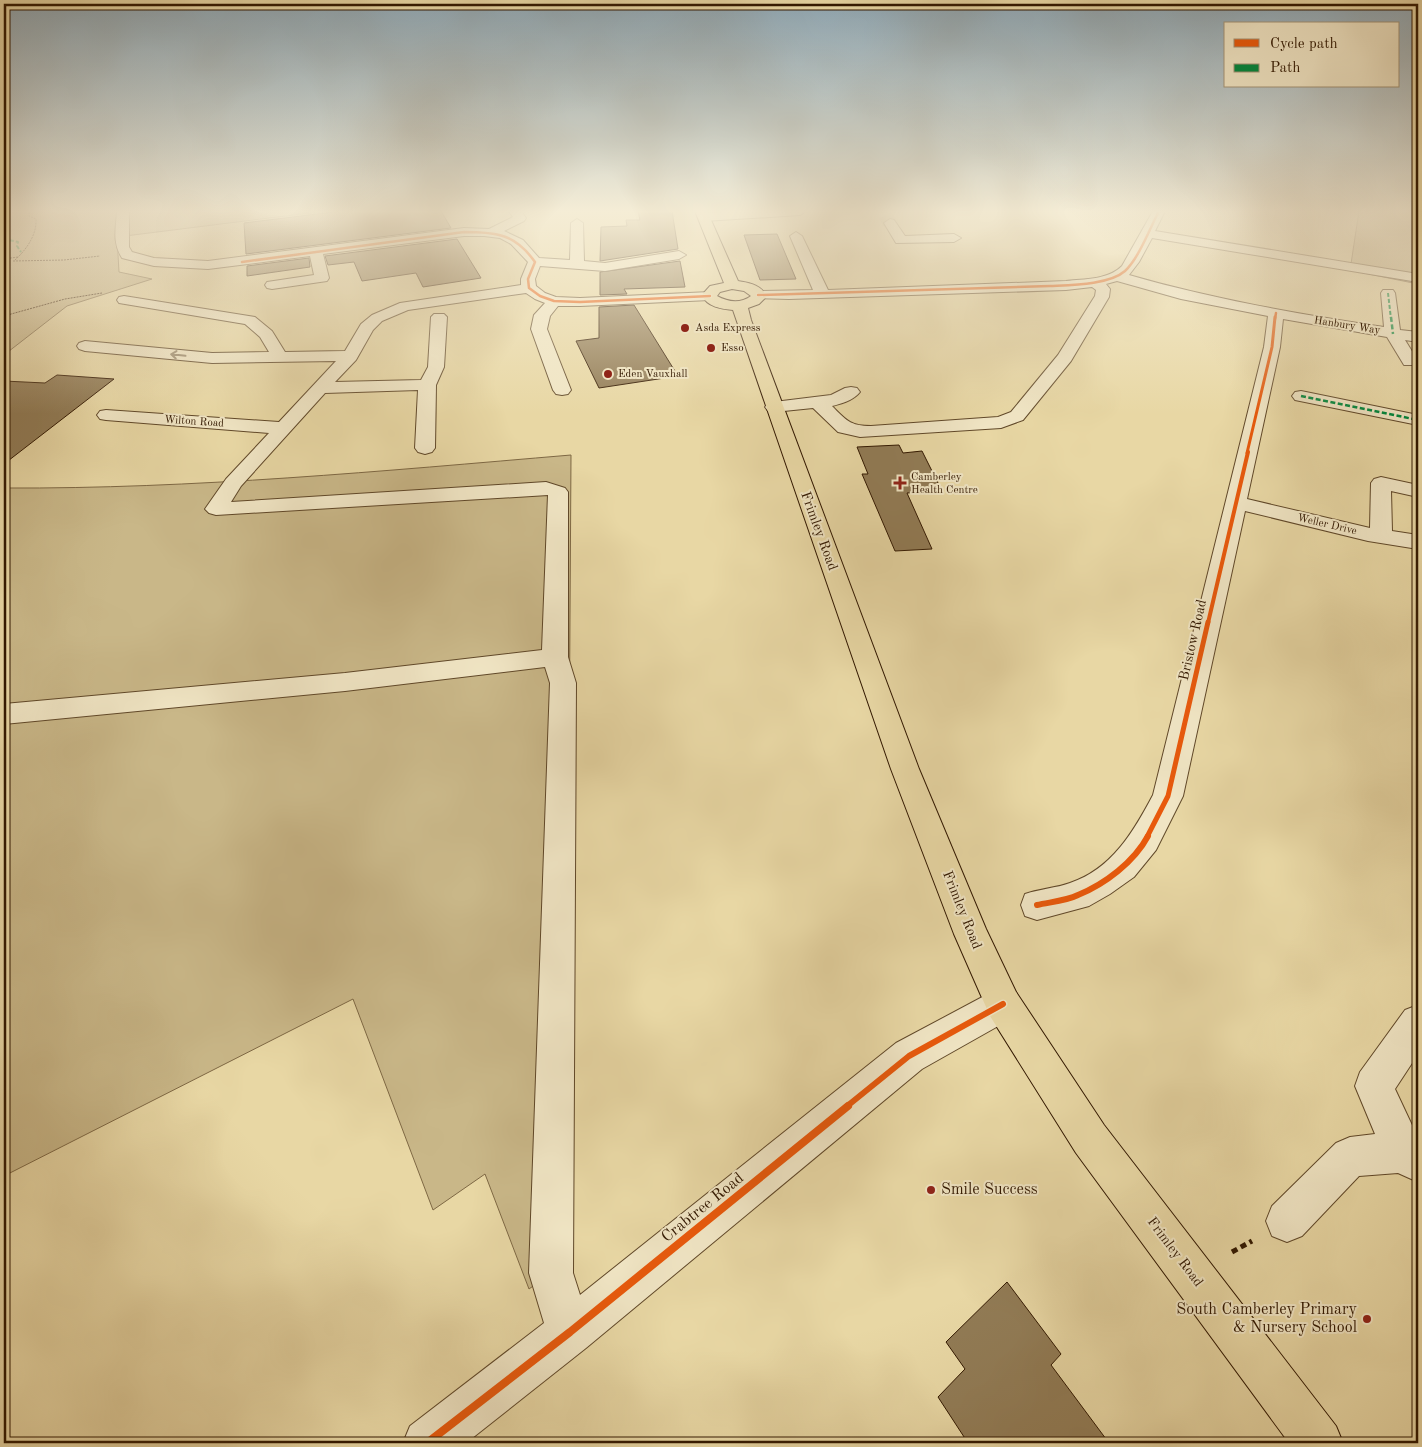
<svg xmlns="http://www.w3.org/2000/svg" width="1422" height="1447" viewBox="0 0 1422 1447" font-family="'Old Standard TT',serif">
	<rect width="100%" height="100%" fill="#e8d7a4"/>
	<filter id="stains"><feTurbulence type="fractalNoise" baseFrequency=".004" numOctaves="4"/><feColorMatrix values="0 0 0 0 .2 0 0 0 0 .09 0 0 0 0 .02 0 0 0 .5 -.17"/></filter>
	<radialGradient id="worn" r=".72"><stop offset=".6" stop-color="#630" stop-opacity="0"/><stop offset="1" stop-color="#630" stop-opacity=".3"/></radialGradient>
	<g fill="#c9b788" stroke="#7e6844">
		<polygon points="4,211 325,211 117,237 119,272 152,279 67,306 4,355"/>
		<polygon points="1359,211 1418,211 1418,284 1354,271 1351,264"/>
		<path d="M571 455 566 1256 551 1273 529 1289 485 1174 433 1210 353 999 4 1176V488C194 489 382 471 571 455Z"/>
	</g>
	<g fill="#917b55" stroke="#321800">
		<polygon points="341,211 441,211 451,228 246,254 244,223"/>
		<polygon points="638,211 672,211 678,249 600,261 601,227 627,226 626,220 640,220"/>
		<polygon points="777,234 796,279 760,280 744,235"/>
		<polygon points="457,239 481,278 423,287 416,273 362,281 354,262 328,265 325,256"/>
		<polygon points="309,258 310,267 247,276 247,266"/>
		<polygon points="680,261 685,287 624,289 627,294 600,295 600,272"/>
		<polygon points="634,305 678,376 599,388 576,341 599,338 599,307"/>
		<polygon points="57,375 114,379 4,464 4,381 45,383"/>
		<polygon points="899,445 903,453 922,451 942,491 907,493 932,549 895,551 862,474 868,474 857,447"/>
		<polygon points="1007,1282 1061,1354 1051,1365 1109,1443 968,1443 938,1397 965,1369 946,1342"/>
	</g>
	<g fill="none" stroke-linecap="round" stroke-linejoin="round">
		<polyline stroke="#c4b183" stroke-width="14" stroke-dasharray="14 7" stroke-linecap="butt" points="885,215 890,223"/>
		<g stroke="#604829" stroke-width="2">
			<g id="minor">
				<path d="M117 211H129V247L132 252 154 258 208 261 464 228 489 229 513 217 509 211H521L526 218 524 221 504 231 523 240 539 258 570 260 571 223 577 219 583 223 584 261 605 263 679 251 686 255 679 259 605 271 540 266 535 279 536 286 545 293 556 297 580 298 710 292 715 293 717 296 715 299 710 300 580 306H558L550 316 547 329 571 390 568 394 562 395 556 394 553 390 531 329 534 315 545 303 535 299 526 293 408 310 382 321 373 330 356 360 335 382 421 380 428 367 431 317 434 314H444L447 317 444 367 436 385 435 448 432 452 425 454 418 452 415 448 418 390 325 393 241 486 231 502 546 482 565 488 568 492V657L576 683 573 1273 580 1295 896 1043 1003 986 1016 992 1021 1004 1016 1016 922 1069 586 1348 466 1443H403L410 1426 544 1323 529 1273 550 683 545 667 345 691 4 724V704L345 673 542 650 548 495 216 515 209 513 205 509 226 479 269 433 106 420 100 419 97 415 100 411 106 410 279 422 336 361 212 363 85 351 79 349 77 346 79 343 85 341 212 353 269 352 260 337 245 324 119 303 117 300 119 297 124 296 255 317 272 331 285 352 345 351 361 324 372 315 400 303 521 285V279L528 262 511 244 500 238 484 236H464L323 254 329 278 327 281 272 289 267 288 265 285 267 282 314 275 310 256 208 269 154 266 122 258C112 242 116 229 117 211Z"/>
				<polygon points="737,211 806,211 800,215 704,221 698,217 704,213"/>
				<path d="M1153 211H1165L1155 231 1418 274V282L1152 238 1139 262 1129 275C1212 299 1298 314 1384 327L1381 293 1383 290H1393L1395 293 1400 330 1418 332V342L1405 340 1418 361 1416 365H1404L1387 337 1283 319 1280 347 1247 499 1370 528 1371 483 1374 479 1381 477 1418 485V497L1391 491 1392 531 1418 535V549L1368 541 1245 511 1183 796 1156 850 1134 877 1110 894 1089 906 1037 920 1025 916 1021 905 1025 894C1040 889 1056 888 1070 883 1112 869 1134 831 1153 795L1264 347 1268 316 1181 299 1117 281 1106 284 1110 289 1109 297 1071 361 1023 420 1001 428 860 437 838 432 813 408 774 412 768 411 765 407 768 403 774 402 831 395 845 388 851 387 857 388 860 392C854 400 841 404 832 406 846 420 850 426 871 426L998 417 1011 412 1058 355 1095 296 1096 290 1092 287 1066 290 789 299 753 298 751 295 753 292 758 291 813 290 790 236 796 232 802 236 828 290 1066 281C1084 279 1108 280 1122 266Z"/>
				<polygon points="890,219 894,220 905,236 954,234 961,238 954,242 896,243 884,223"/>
				<polygon points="1301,391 1418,415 1418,425 1295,400 1292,396 1295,392"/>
				<polygon points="1418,1005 1418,1054 1395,1089 1418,1138 1418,1182 1398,1173 1359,1176 1302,1236 1287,1242 1272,1236 1266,1221 1272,1206 1336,1143 1350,1137 1375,1134 1355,1086 1360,1072 1405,1010"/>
			</g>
		</g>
		<g stroke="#321800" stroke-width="2">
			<path id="major" d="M695 211H707L738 281C749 283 763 285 766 297L759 304 748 308 751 320 919 769 986 929 1016 992 1104 1125 1336 1426 1343 1443H1289L1076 1153 990 1016 954 934 891 769 733 310C722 309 707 307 702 295L710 286 724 283ZM732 289 744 291 751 296C740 304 728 302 717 296L720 292Z"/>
		</g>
		<g stroke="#321800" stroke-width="1" stroke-dasharray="2 1" stroke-linecap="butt">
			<polyline points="4,259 18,257"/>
			<path d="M15 260C26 250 37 235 36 219L29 216V211"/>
			<polyline points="13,261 64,260 100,256"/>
			<polyline points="4,316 65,299 102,293"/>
		</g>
		<polyline stroke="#321800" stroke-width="5" stroke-dasharray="6 4" stroke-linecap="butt" points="1232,1252 1252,1241"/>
		<use href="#minor" fill="#f0e5c4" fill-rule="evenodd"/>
		<use href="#major" fill="#e8d7a4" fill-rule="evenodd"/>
		<g stroke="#00873e" stroke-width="2" stroke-dasharray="4 2" stroke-linecap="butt">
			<polyline points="4,239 18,242 17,246 21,252"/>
			<polyline points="1388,293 1391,319"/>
		</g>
		<g stroke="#00873e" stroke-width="2.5" stroke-dasharray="5 2.5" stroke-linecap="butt">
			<polyline points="1391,317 1393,334"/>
			<polyline points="1301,396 1418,420"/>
		</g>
		<g stroke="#f0e5c4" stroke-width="4">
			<g id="cycleway-far5">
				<path d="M242 262 464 232C497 232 515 234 535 262L528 279 529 288 540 296 554 301 580 302 710 296"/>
				<path d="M758 295 1050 286C1070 285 1109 285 1125 271 1139 258 1150 228 1159 211"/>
				<polyline points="1275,319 1276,313"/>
			</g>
		</g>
		<g stroke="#f0e5c4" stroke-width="5">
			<polyline id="cycleway-far4" points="1247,453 1272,347 1275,317"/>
		</g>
		<g stroke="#f0e5c4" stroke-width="6">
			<polyline id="cycleway-far3" points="1208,623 1248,452"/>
		</g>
		<g stroke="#f0e5c4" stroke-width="8">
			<polyline id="cycleway-far2" points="1147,837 1168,796 1208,622"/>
		</g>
		<g stroke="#f0e5c4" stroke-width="9">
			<g id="cycleway-far1">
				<path d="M1037 905C1050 902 1066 901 1078 895 1105 884 1134 862 1148 836"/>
				<polyline points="846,1107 909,1056 1003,1004"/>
			</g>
		</g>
		<g stroke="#f0e5c4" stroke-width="11">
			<polyline id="cycleway" points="427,1443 570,1332 848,1106"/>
		</g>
		<use href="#cycleway-far5" stroke="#e8590c" stroke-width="2.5"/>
		<use href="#cycleway-far4" stroke="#e8590c" stroke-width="3"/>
		<use href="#cycleway-far3" stroke="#e8590c" stroke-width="4"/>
		<use href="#cycleway-far2" stroke="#e8590c" stroke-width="5"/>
		<use href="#cycleway-far1" stroke="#e8590c" stroke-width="6"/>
		<use href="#cycleway" stroke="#e8590c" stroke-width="8"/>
	</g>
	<defs><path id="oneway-shaft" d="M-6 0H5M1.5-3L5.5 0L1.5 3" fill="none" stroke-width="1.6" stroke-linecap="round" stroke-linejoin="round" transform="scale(1.25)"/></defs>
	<use stroke="#9a896c" href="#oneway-shaft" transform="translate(178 355) rotate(-174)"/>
	<linearGradient id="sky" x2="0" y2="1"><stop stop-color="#8fa8b6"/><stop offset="0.51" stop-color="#f5edd6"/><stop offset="1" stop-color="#f5edd6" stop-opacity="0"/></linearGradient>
	<rect width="1422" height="414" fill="url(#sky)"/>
	<g fill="#8f2418" stroke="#f0e5c4" stroke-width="2">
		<circle cx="685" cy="328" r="5"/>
		<circle cx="711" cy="348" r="5"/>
		<circle cx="608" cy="374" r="5"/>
		<path d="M897.5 475.5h5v5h5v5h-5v5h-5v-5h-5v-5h5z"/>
		<circle cx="931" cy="1190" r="5"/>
		<circle cx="1367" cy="1319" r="5"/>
	</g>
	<g text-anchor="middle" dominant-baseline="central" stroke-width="4" stroke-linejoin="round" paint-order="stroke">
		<g font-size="11" fill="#321800" stroke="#f0e5c4">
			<text transform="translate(1347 326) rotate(9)">Hanbury Way</text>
			<text transform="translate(194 422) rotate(4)">Wilton Road</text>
			<text transform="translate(1327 525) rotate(13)">Weller Drive</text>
		</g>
		<g font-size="11" fill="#321800" stroke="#f0e5c4" text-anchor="start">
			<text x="695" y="328">Asda Express</text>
			<text x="721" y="348">Esso</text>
			<text x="618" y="374">Eden Vauxhall</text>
			<text x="911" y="477">Camberley<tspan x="911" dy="13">Health Centre</tspan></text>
		</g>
		<g font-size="14" fill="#321800" stroke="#f0e5c4">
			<text transform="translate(819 531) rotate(70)">Frimley Road</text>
			<text transform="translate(1193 640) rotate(-77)">Bristow Road</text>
			<text transform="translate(962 910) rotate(68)">Frimley Road</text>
			<text transform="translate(1175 1252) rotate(53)">Frimley Road</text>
		</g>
		<g font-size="16" fill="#321800" stroke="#f0e5c4" text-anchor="start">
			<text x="941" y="1190">Smile Success</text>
			<text x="1357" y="1310" text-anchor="end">South Camberley Primary<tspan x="1357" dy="18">&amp; Nursery School</tspan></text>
		</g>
		<g font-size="16" fill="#321800" stroke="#f0e5c4">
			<text transform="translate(703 1208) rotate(-39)">Crabtree Road</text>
		</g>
	</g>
	<rect width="1422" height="1447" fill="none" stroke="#e8d7a4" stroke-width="20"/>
	<rect x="5" y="5" width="1412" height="1437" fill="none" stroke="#321800" stroke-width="2.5"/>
	<rect x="10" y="10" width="1402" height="1427" fill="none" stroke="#321800"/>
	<rect x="1224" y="22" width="175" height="65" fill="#f0e5c4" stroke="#a49376"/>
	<rect x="1234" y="39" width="25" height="8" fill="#e8590c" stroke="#a49376"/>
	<text x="1270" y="48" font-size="15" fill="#321800">Cycle path</text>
	<rect x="1234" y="64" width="25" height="8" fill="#00873e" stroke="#a49376"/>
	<text x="1270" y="72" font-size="15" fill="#321800">Path</text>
	<rect width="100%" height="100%" filter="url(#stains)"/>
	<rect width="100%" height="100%" fill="url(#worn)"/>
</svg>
